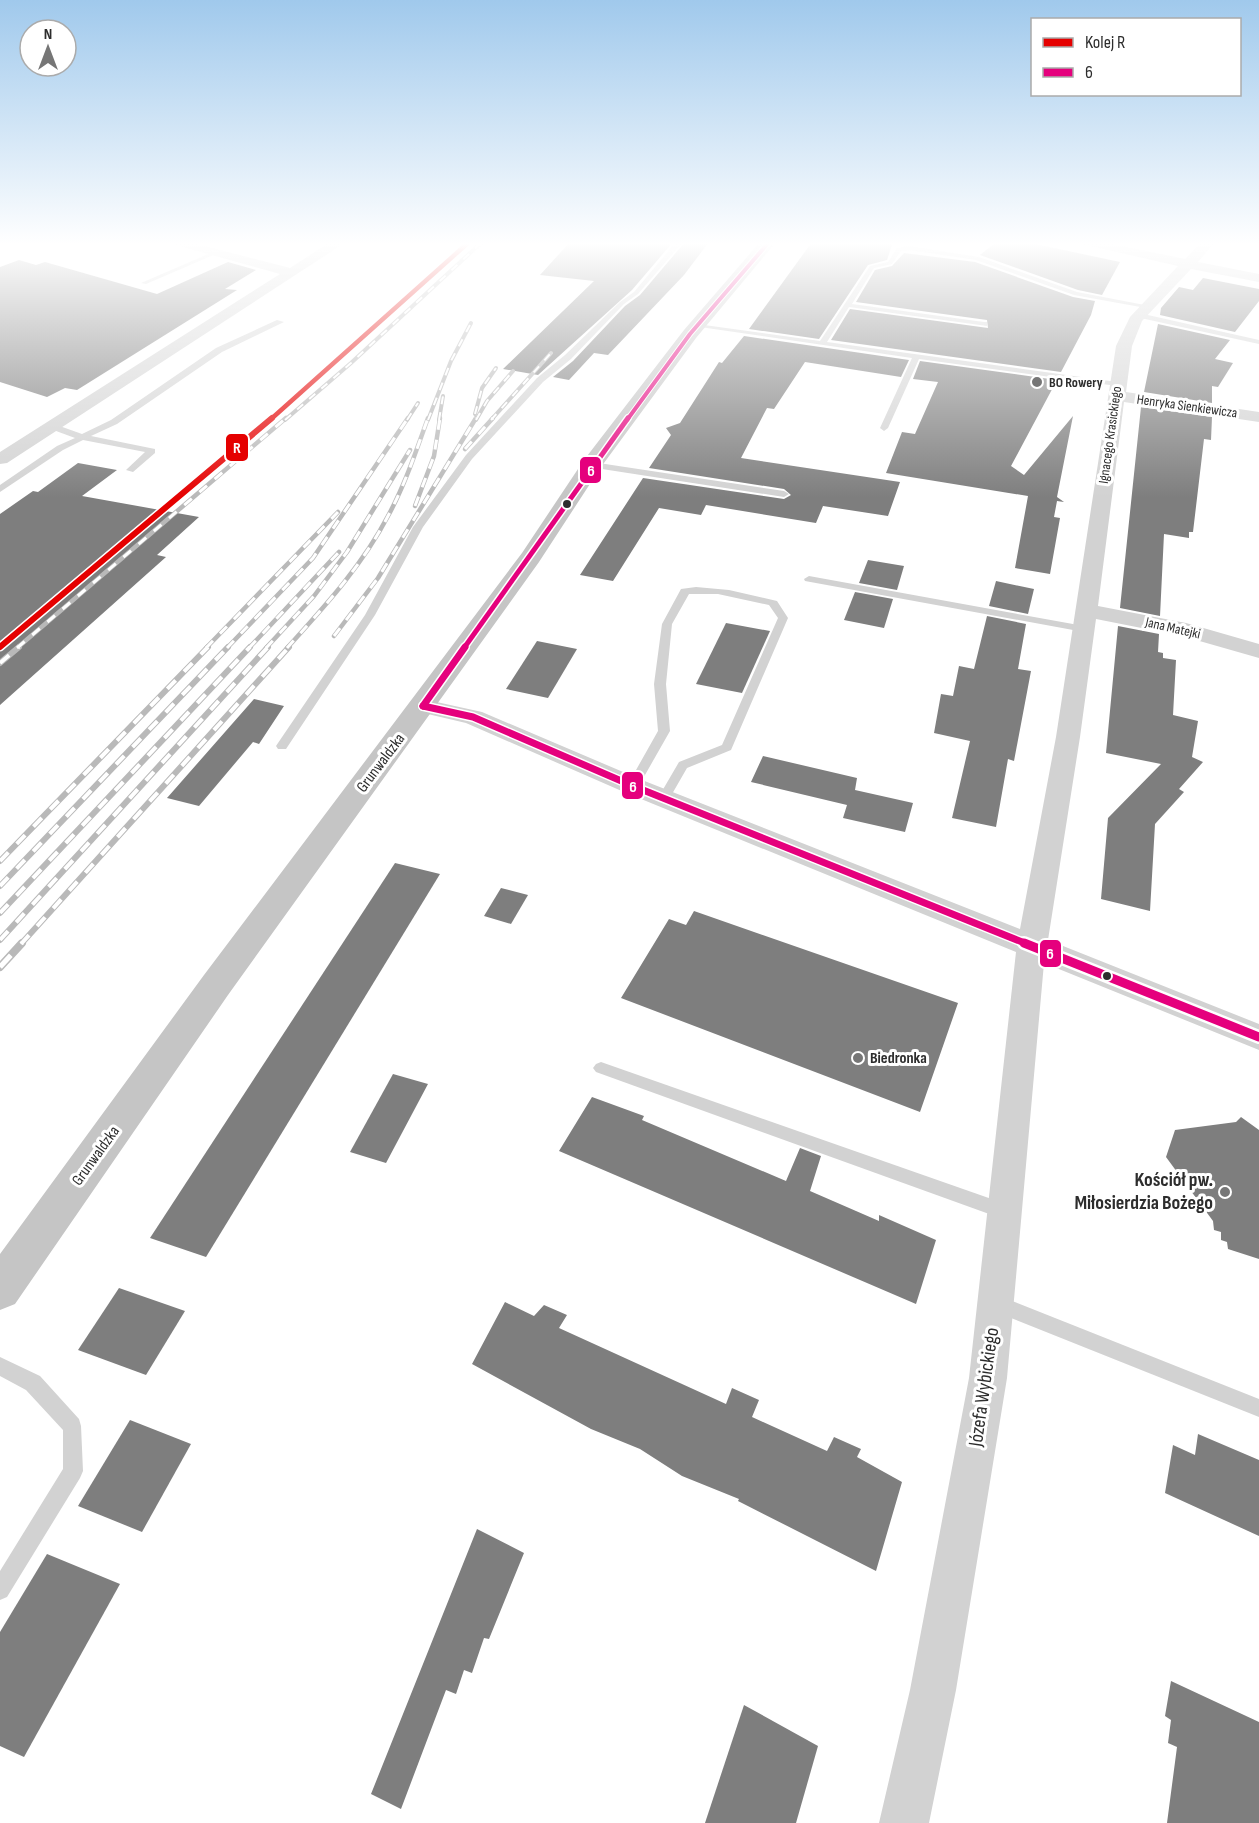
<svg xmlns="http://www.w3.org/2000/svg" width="1259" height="1823" viewBox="0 0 1259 1823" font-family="'Sofia Sans Condensed',sans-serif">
	<rect width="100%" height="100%" fill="#fff"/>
	<g fill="#7e7e7e">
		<polygon points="570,242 673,242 632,290 538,375 503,369 594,281 540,275"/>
		<polygon points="685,242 709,242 684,275 608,355 594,353 569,380 553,377 573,361 625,306 640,295"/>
		<polygon points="812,242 893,242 887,260 868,265 819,339 749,329"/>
		<polygon points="996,242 1026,242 1120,262 1102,295 1078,290 980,255"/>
		<polygon points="904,253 975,262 1073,297 1095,301 1091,315 1061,372 831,340 850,309 988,328 987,320 856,302 875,270 892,266"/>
		<polygon points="19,260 36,265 45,262 157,294 228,262 256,270 225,289 237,290 77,390 65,388 47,397 0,382 0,267"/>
		<polygon points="1203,278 1259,289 1259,301 1235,332 1160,315 1161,308 1179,287 1193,290"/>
		<polygon points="1158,324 1230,340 1215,359 1233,363 1218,387 1212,386 1212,403 1144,392"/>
		<polygon points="744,336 909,360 901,377 805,362 774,409 767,408 741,458 900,482 888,516 823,506 816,523 706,505 701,515 659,508 613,581 580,575 643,478 784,499 791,495 784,489 649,468 671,435 666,428 680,423 719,362 722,363"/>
		<polygon points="920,361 1057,380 1011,466 1024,475 1073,416 1057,497 1064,502 1057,501 1054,517 1060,518 1050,574 1015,568 1028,496 886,473 902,432 915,434 938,382 913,379"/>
		<polygon points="1141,407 1212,417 1211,440 1204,439 1193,532 1189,532 1189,538 1164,534 1160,616 1120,608"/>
		<polygon points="78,463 117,470 82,496 199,517 157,555 166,557 0,705 0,514 33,491 38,492"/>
		<polygon points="868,560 904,566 897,590 859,583"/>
		<polygon points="996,581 1034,589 1028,614 989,606"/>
		<polygon points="855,592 893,599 884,628 844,620"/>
		<polygon points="987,616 1026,624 1018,669 1031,671 1014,761 1008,759 996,827 952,818 970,741 934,733 941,694 953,696 959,666 974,669"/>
		<polygon points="726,623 770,631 742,693 696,684"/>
		<polygon points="1118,626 1159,634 1158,652 1163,653 1163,658 1176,660 1173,715 1198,721 1192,757 1203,762 1179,789 1184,792 1155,824 1150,911 1101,899 1108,818 1161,764 1106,753"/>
		<polygon points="537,641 577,649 548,698 506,689"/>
		<polygon points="254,699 284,706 259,744 253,742 199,806 167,798"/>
		<polygon points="763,756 857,778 855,790 913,803 905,832 843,818 847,805 751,782"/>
		<polygon points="395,863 440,874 206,1257 150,1238"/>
		<polygon points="501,888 528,895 511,924 484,916"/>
		<polygon points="694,911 958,1003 920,1112 621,998 669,919 686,925"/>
		<polygon points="393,1074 428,1084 386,1163 350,1152"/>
		<polygon points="592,1097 644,1116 642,1120 786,1181 800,1148 821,1156 810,1191 879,1221 879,1215 936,1240 916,1304 559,1151"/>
		<polygon points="1241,1117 1259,1130 1259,1259 1228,1249 1227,1242 1221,1240 1221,1232 1214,1230 1213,1221 1166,1157 1175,1130 1236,1122"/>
		<polygon points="119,1288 185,1311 146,1375 78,1350"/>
		<polygon points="505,1302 534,1316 544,1305 567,1315 559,1328 726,1404 732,1388 759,1400 752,1417 827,1451 834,1437 861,1449 857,1457 902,1482 876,1571 738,1501 739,1499 682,1476 640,1449 591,1429 472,1364"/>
		<polygon points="130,1420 191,1444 142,1532 78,1506"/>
		<polygon points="1198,1434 1259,1460 1259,1536 1165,1493 1173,1445 1195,1455"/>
		<polygon points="477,1529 524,1553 489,1639 484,1638 472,1673 464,1670 456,1694 446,1690 401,1809 371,1794"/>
		<polygon points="47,1554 120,1584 24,1757 0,1746 0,1632"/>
		<polygon points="1171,1681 1259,1722 1259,1823 1167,1823 1177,1747 1168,1743 1171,1720 1165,1716"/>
		<polygon points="744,1705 818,1746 796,1823 705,1823"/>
	</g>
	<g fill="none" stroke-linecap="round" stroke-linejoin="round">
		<g fill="#d2d2d2" fill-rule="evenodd">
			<polygon points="676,242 683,242 638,294 624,304 571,359 543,382 472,459 423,527 375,615 286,749 278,749 276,746 278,743 365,615 413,527 466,455 537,378 565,355 620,302 634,292"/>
			<polygon points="909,246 979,257 1077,292 1150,306 1146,308 1074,295 976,260 909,250 901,251 892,264 874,268 852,304 984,322 987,322 987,326 849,307 827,342 1117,382 1121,384 1117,386 919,359 888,428 884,431 880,428 912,358 693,326 697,324 820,341 870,266 888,262 897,248"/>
			<polygon points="213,252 218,253 146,284 141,283"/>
			<polygon points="1139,313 1259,340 1259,344 1136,317 1135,315"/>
			<polygon points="277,320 284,322 222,352 117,424 91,436 155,449 155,453 133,472 126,470 145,452 83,440 63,450 0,492 0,485 57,446 75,438 48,428 48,424 54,424 82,434 111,420 216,348"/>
			<polygon points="592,462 784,491 789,494 784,497 589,467 588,465"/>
			<polygon points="809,576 1084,626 1089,629 1084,632 805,581 804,579"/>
			<polygon points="696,587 729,590 777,601 788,618 731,750 687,768 668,801 664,802 658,798 679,762 722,745 778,618 769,605 718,594 689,594 672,624 666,684 670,731 637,789 629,789 627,786 658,731 654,684 662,624 681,589"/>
			<polygon points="601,1062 1003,1203 1009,1206 1011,1211 1009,1216 1003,1219 596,1072 593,1068 596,1064"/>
			<polygon points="997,1295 1259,1399 1259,1417 991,1310 988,1304 991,1298"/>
			<polygon points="0,1357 40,1376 79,1419 81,1426 83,1471 80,1478 7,1597 0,1600 0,1571 63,1469 63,1430 26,1390 0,1376"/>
		</g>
		<g fill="#d2d2d2" fill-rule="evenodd">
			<polygon points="165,242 189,242 290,268 330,242 346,242 7,463 0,464 0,452 280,274"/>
			<polygon points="1073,242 1102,242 1185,259 1201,242 1215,242 1198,262 1259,274 1259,282 1191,269 1142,321 1132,346 1126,392 1259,412 1259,422 1124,402 1098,606 1186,623 1259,644 1259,658 1182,636 1096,619 1080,737 1048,940 1259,1024 1259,1050 1044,963 1007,1378 956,1690 929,1823 879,1823 910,1690 969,1378 1016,952 624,792 466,723 415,711 411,706 415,701 423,699 482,712 642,780 1020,929 1056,737 1116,346 1130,317 1178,266"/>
		</g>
		<polygon fill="#c5c5c5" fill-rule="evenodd" points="760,242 776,242 696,338 601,467 539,562 228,995 15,1304 0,1310 0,1254 204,975 522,553 584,460 684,330"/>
		<g stroke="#b9b9b9" stroke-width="4">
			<g id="rail-far3">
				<polyline points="475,414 482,388 496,368"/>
				<polyline points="285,420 351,363 482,242"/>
				<polyline points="407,420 418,403"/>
				<polyline points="428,420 451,361 471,323"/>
				<polyline points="439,420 443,396"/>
				<polyline points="476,420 487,401 513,371"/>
				<polyline points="491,420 551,353"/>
			</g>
		</g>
		<g stroke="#b9b9b9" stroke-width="4.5">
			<g id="rail-far2">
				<polyline points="465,449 493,418"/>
				<polyline points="415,506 434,456 440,418"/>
				<polyline points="334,636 378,578 476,418"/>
				<polyline points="17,648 286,418"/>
				<polyline points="206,648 338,512"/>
				<polyline points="227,648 313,558 408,418"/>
				<polyline points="249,648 339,552"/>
				<polyline points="266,648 314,596 347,552 410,450"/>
				<path d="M287 648C324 607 362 566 388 516 405 485 416 451 428 418"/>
			</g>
		</g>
		<g stroke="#b9b9b9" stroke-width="6">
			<g id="rail-far1">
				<polyline points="0,663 19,647"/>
				<polyline points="0,861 208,647"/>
				<polyline points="0,886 228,647"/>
				<polyline points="0,913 250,647"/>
				<polyline points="0,940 268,647"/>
				<polyline points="21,944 289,647"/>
			</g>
		</g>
		<g stroke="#b9b9b9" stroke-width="8">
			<polyline id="rail" points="0,967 22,943"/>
		</g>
		<use href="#rail-far3" stroke="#fff" stroke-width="2" stroke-dasharray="8" stroke-linecap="butt"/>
		<use href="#rail-far2" stroke="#fff" stroke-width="3" stroke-dasharray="10" stroke-linecap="butt"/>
		<use href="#rail-far1" stroke="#fff" stroke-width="4" stroke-dasharray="12" stroke-linecap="butt"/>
		<use href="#rail" stroke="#fff" stroke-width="5" stroke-dasharray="16" stroke-linecap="butt"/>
		<g stroke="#fff" stroke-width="6">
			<polyline id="bus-1-far3" points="627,420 690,334 769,242"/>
		</g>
		<g stroke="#fff" stroke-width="8">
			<polyline id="bus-1-far2" points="464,648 628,418"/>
		</g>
		<g stroke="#fff" stroke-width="10">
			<g id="bus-1-far1">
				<polyline points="423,706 473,717 633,786 1027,944"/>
				<polyline points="423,706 465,647"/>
			</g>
		</g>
		<g stroke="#fff" stroke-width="14">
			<polyline id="bus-1" points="1024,943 1259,1037"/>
		</g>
		<use href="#bus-1-far3" stroke="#e5007d" stroke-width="4"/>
		<use href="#bus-1-far2" stroke="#e5007d" stroke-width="5"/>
		<use href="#bus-1-far1" stroke="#e5007d" stroke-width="7"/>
		<use href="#bus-1" stroke="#e5007d" stroke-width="9"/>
		<g stroke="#fff" stroke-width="7">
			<polyline id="rail-1-far1" points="270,420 469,242"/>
		</g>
		<g stroke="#fff" stroke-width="9">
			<polyline id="rail-1" points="0,647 272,418"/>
		</g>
		<use href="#rail-1-far1" stroke="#e50000" stroke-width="4.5"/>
		<use href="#rail-1" stroke="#e50000" stroke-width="6"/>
	</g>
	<linearGradient id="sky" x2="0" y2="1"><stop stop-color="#a0c9ec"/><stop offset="0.49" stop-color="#fff"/><stop offset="1" stop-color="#fff" stop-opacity="0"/></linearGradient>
	<rect width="1259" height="498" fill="url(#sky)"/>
	<g fill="#767676" stroke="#fff" stroke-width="2">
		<circle cx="1037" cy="382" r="6"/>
		<circle cx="858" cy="1058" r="6"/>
		<circle cx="1225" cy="1192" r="6"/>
	</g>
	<g fill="#2d2d2d" stroke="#fff" stroke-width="2">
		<circle cx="567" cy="504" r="5"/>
		<circle cx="1107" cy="976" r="5"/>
	</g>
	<g text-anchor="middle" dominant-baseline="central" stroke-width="6" stroke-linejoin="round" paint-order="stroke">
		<g font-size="14" font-weight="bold" fill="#2d2d2d" stroke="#fff" text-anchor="start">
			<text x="1049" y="382">BO Rowery</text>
		</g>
		<g font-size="14" fill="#2d2d2d" stroke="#fff">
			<text transform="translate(1187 406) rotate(8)">Henryka Sienkiewicza</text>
			<text transform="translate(1110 435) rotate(-82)">Ignacego Krasickiego</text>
			<text transform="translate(1173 628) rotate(13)">Jana Matejki</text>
		</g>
		<g font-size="16" fill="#2d2d2d" stroke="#fff">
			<text transform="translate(381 763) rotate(-53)">Grunwaldzka</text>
			<text transform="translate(96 1156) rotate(-54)">Grunwaldzka</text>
		</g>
		<g font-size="16" font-weight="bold" fill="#2d2d2d" stroke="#fff" text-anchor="start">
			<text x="870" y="1058">Biedronka</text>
		</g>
		<g font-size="20" font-weight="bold" fill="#2d2d2d" stroke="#fff" text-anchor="end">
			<text x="1213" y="1180">Kościół pw.<tspan x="1213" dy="23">Miłosierdzia Bożego</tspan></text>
		</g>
		<g font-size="20" fill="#2d2d2d" stroke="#fff">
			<text transform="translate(984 1387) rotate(-82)">Józefa Wybickiego</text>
		</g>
	</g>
	<g stroke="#fff" stroke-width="2">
		<rect x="225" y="433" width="24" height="29" rx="6" fill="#e50000"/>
		<rect x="579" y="456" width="23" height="28" rx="6" fill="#e5007d"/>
		<rect x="621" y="771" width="23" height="29" rx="6" fill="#e5007d"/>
		<rect x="1039" y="939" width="23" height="29" rx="6" fill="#e5007d"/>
	</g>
	<g font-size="16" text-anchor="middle" font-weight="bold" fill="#fff">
		<text x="237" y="453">R</text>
		<text x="591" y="476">6</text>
		<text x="633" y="792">6</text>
		<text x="1050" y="959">6</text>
	</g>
	<rect x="1031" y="18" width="210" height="78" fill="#ffffff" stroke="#ababab" stroke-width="1.5"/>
	<rect x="1043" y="38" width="30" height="9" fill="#e50000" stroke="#ababab" stroke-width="1.5"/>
	<text x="1085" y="48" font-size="18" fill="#2d2d2d">Kolej R</text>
	<rect x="1043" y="68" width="30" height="9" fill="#e5007d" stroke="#ababab" stroke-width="1.5"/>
	<text x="1085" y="78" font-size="18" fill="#2d2d2d">6</text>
	<g transform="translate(48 48)"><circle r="28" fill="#ffffff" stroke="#ababab" stroke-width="1.5"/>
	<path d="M0-4.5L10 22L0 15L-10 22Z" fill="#767676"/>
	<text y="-9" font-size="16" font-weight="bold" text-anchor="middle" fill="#2d2d2d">N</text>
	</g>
</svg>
